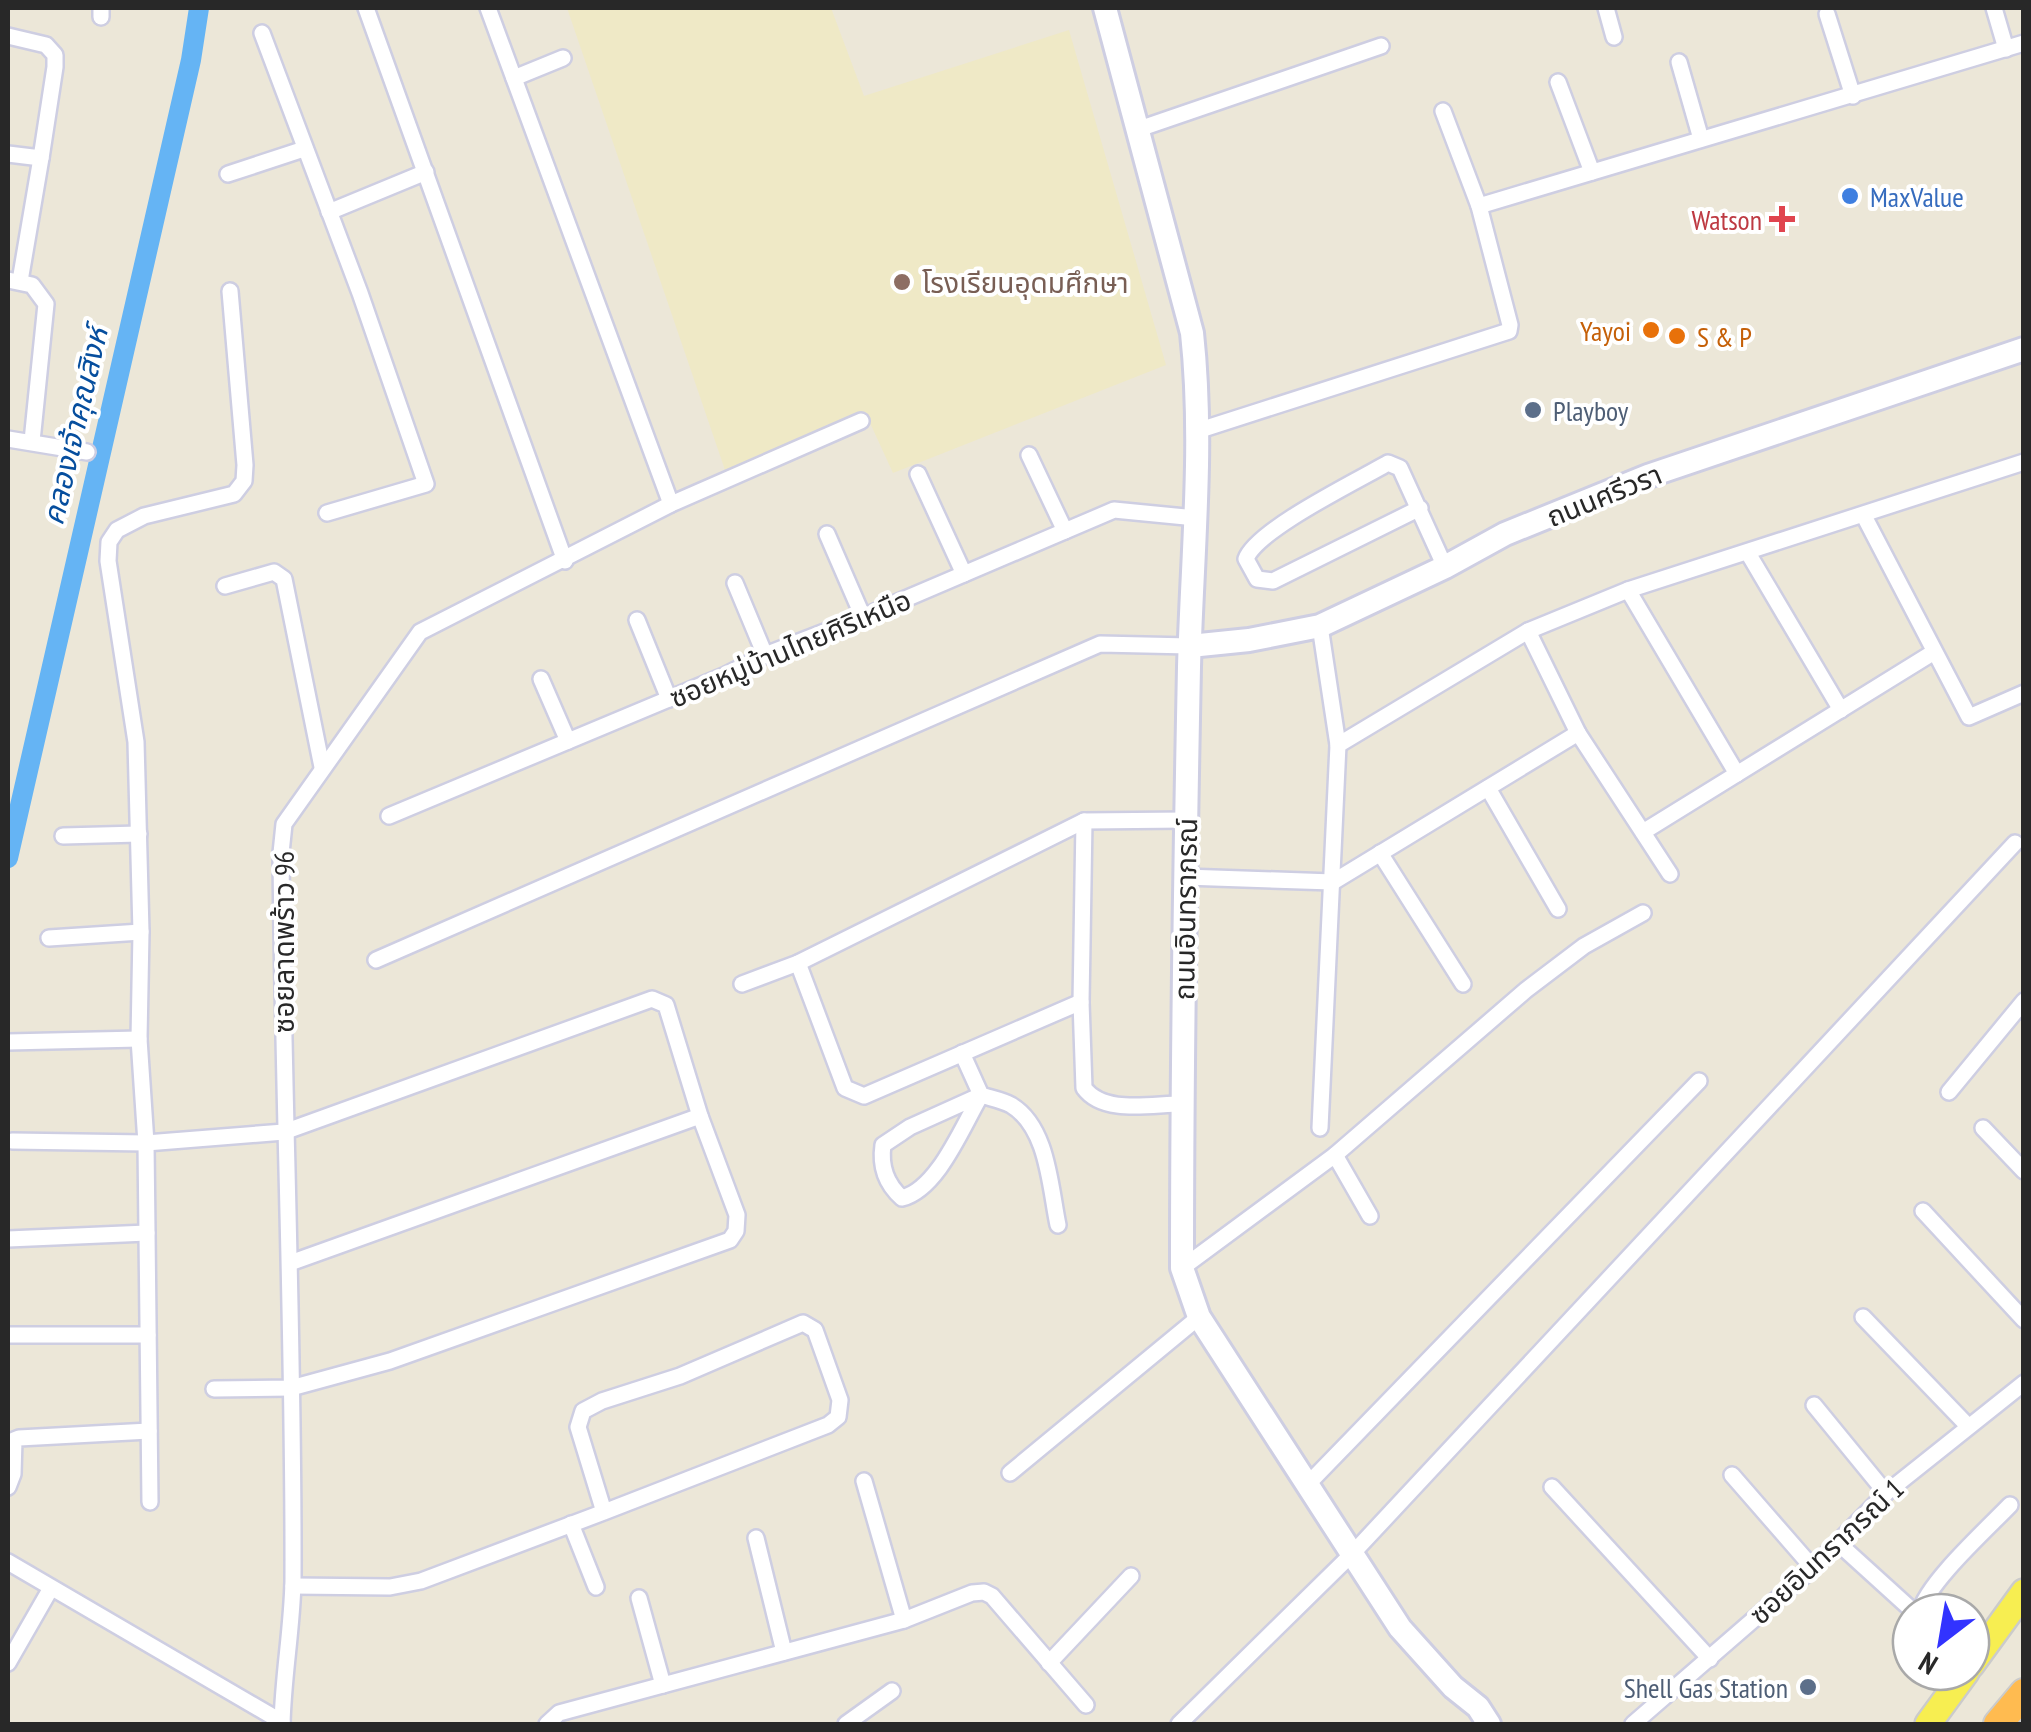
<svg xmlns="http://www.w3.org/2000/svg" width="2031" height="1732" viewBox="0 0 2031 1732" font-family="'PT Sans Narrow','Noto Sans Thai',sans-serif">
	<rect width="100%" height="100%" fill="#ece7d8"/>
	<polygon fill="#efe9c6" points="567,8 831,8 864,96 1069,30 1166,365 893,473 865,412 725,470"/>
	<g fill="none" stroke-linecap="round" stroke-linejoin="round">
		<polyline stroke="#65b4f4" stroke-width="20" points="8,858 191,60 199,8"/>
		<g stroke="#cecee2" stroke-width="20">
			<g id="street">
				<polyline points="366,8 565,561"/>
				<polyline points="488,8 671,504"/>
				<polyline points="1606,8 1614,37"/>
				<polyline points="1994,8 2006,49"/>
				<polyline points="1827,14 1853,96"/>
				<polyline points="101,17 101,8"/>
				<polyline points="262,33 360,293 426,484 327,513"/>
				<polyline points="8,36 46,45 55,55 55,67 41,158 8,154"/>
				<polyline points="1679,62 1701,139"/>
				<polyline points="514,78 563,58"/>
				<polyline points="1558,82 1592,172"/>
				<polyline points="1136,130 1381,46"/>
				<polyline points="228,174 304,149"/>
				<polyline points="1479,206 2024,43"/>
				<polyline points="329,212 426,172"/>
				<polyline points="8,280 32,285 46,304 32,441"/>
				<polyline points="20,281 41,158"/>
				<polyline points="1197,431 1509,331 1510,325 1479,206 1443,111"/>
				<polyline points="8,439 87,452"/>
				<polyline points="1029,455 1065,531"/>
				<polyline points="918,474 964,574"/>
				<path d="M1420 508 1273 581 1257 579 1246 559C1256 530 1359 480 1388 463L1400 468 1445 567"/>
				<polyline points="1864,516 1969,717 2024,693"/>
				<polyline points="827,534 863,617"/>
				<polyline points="1748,553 1841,710"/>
				<polyline points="735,583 765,655"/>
				<polyline points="225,586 274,572 284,579 322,767"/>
				<polyline points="1628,590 1737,774"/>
				<polyline points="637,620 669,699"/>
				<polyline points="1320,626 1338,745 1320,1128"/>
				<polyline points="1528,631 1578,733 1670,874"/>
				<polyline points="541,679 568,741"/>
				<polyline points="1338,745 1528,631 1628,590 2024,462"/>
				<polyline points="1488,788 1558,909"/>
				<polyline points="389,816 726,675 765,655 863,617 1114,510 1196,518"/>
				<path d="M1084 821 1081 1002 1084 1088C1104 1115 1151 1104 1182 1104"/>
				<polyline points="1643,832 1934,652"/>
				<polyline points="63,836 139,834"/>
				<polyline points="1380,853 1463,984"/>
				<polyline points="1185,877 1333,882 1578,733"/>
				<polyline points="49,938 141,932"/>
				<polyline points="376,960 1100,644 1190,646"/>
				<polyline points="742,984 798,963"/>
				<polyline points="1081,1002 864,1096 845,1088 798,963 1084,821 1186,820"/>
				<polyline points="8,1042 139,1039"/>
				<path d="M962 1053 981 1095C990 1098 1002 1100 1011 1105 1048 1127 1050 1187 1058 1225"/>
				<polyline points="1949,1092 2024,1001"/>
				<path d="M981 1095C962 1127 938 1189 902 1198 886 1184 880 1166 883 1145L910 1127Z"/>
				<polyline points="1983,1128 2024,1171"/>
				<polyline points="12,1141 146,1143 284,1132 652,999 666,1005 700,1116 737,1215 736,1231 730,1240 390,1361 291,1388 214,1389"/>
				<polyline points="1335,1155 1526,990 1584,946 1643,913"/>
				<polyline points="1923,1211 2024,1320"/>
				<polyline points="8,1239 147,1233"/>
				<polyline points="290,1263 700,1116"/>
				<polyline points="1182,1268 1335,1155 1370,1216"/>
				<polyline points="1863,1317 1967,1425"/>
				<polyline points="8,1335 148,1335"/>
				<polyline points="1814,1405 1886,1493"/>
				<polyline points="1010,1473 1199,1317"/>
				<polyline points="1732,1475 1813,1568"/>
				<polyline points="864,1481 904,1620"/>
				<polyline points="1308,1484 1699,1081"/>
				<polyline points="8,1487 13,1474 14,1440 19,1438 149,1431"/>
				<polyline points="1552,1487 1710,1659"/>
				<polyline points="150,1502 146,1143 139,1039 141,932 136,742 108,561 109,542 117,530 144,516 234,494 244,481 245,465 230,291"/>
				<polyline points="571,1524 596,1587"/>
				<polyline points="756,1538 784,1652"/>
				<polyline points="1838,1543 1914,1612"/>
				<polyline points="8,1562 282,1722"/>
				<polyline points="293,1586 390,1587 421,1581 604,1512 828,1425 838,1417 840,1400 815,1330 803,1323 680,1376 602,1401 583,1411 578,1427 604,1512"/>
				<polyline points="639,1598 663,1685"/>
				<path d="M1920 1612C1927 1583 1987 1529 2010 1505"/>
				<polyline points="8,1663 51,1588"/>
				<polyline points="1049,1663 1131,1576"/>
				<path d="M282 1724C283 1677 292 1629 293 1581 294 1338 283 1095 281 853L284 824 420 632 671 504 861 421"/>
				<polyline points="547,1724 559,1713 904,1620 972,1593 984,1592 992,1596 1086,1705"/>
				<polyline points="846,1724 892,1691"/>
				<polyline points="1179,1724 1353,1553 2015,843"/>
				<polyline points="1633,1724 1813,1568 1886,1493 2024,1383"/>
			</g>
		</g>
		<g stroke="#cecee2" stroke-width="28">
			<g id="secondary">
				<path d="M1105 8 1192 333C1204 444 1192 556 1189 667 1185 867 1182 1067 1182 1268L1199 1317 1400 1628 1453 1687 1478 1707 1489 1724"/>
				<polyline points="1190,646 1249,640 1320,626 1445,567 1505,534 1648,476 2024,349"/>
			</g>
		</g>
		<g stroke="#cbcbcb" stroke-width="30">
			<g id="primary">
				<polyline points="1971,1665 2024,1592"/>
				<polyline points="1928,1724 1966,1672"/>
			</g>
		</g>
		<g stroke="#cbcbcb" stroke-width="32">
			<polyline id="highway" points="1998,1724 2024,1693"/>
		</g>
		<use href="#street" stroke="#fff" stroke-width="15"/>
		<use href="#secondary" stroke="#fff" stroke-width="22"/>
		<use href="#primary" stroke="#f7ee51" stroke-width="25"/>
		<use href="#highway" stroke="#ffbb50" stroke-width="28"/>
	</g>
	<circle fill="#3f7fe0" stroke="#fff" stroke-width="4" cx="1850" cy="196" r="10"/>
	<path fill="#e0444e" stroke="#fff" stroke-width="4" d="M1777 204h10v10h10v10h-10v10h-10v-10h-10v-10h10z"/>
	<circle fill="#8d6e63" stroke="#fff" stroke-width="4" cx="902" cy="282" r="10"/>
	<g fill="#e8710a" stroke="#fff" stroke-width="4">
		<circle cx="1651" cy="330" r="10"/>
		<circle cx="1677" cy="336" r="10"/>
	</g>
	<g fill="#5c6f8a" stroke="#fff" stroke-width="4">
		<circle cx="1533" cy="410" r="10"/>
		<circle cx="1808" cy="1687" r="10"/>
	</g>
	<g text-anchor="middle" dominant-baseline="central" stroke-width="8" stroke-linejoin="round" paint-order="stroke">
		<g font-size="28" fill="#366cbe" stroke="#fff" text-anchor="start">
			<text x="1870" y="196">MaxValue</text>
		</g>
		<g font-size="28" fill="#be3a42" stroke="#fff" text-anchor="end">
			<text x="1762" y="219">Watson</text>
		</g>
		<g font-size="28" fill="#785e54" stroke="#fff" text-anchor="start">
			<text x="922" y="282">โรงเรียนอุดมศึกษา</text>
		</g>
		<g font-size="28" fill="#c56008" stroke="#fff" text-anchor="end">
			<text x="1631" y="330">Yayoi</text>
			<text x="1697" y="336" text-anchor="start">S &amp; P</text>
		</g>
		<g font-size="28" fill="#4e5e75" stroke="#fff" text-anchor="start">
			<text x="1553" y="410">Playboy</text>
			<text x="1788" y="1687" text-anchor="end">Shell Gas Station</text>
		</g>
		<g font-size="28" fill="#282828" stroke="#fff">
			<text transform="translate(1604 495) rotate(-22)">ถนนศรีวรา</text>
			<text transform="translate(790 648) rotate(-23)">ซอยหมู่บ้านไทยศิริเหนือ</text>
			<text transform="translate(1185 909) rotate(-89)">ถนนอินทราภรณ์</text>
			<text transform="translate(283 942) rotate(-90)">ซอยลาดพร้าว 96</text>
			<text transform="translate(1826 1551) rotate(-43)">ซอยอินทราภรณ์ 1</text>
		</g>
		<g font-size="30" font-style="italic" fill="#064e9e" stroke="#fff">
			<text transform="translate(74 426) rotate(-77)">คลองเจ้าคุณสิงห์</text>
		</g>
	</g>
	<rect width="2031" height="1732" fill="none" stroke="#282828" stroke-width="20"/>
	<g transform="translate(1941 1642) rotate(211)"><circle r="48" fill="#ffffff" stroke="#a9a9a9" stroke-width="2.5"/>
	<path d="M0-8L18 38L0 25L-18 38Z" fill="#3233ff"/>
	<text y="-15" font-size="28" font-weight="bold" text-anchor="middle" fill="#282828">N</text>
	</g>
</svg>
